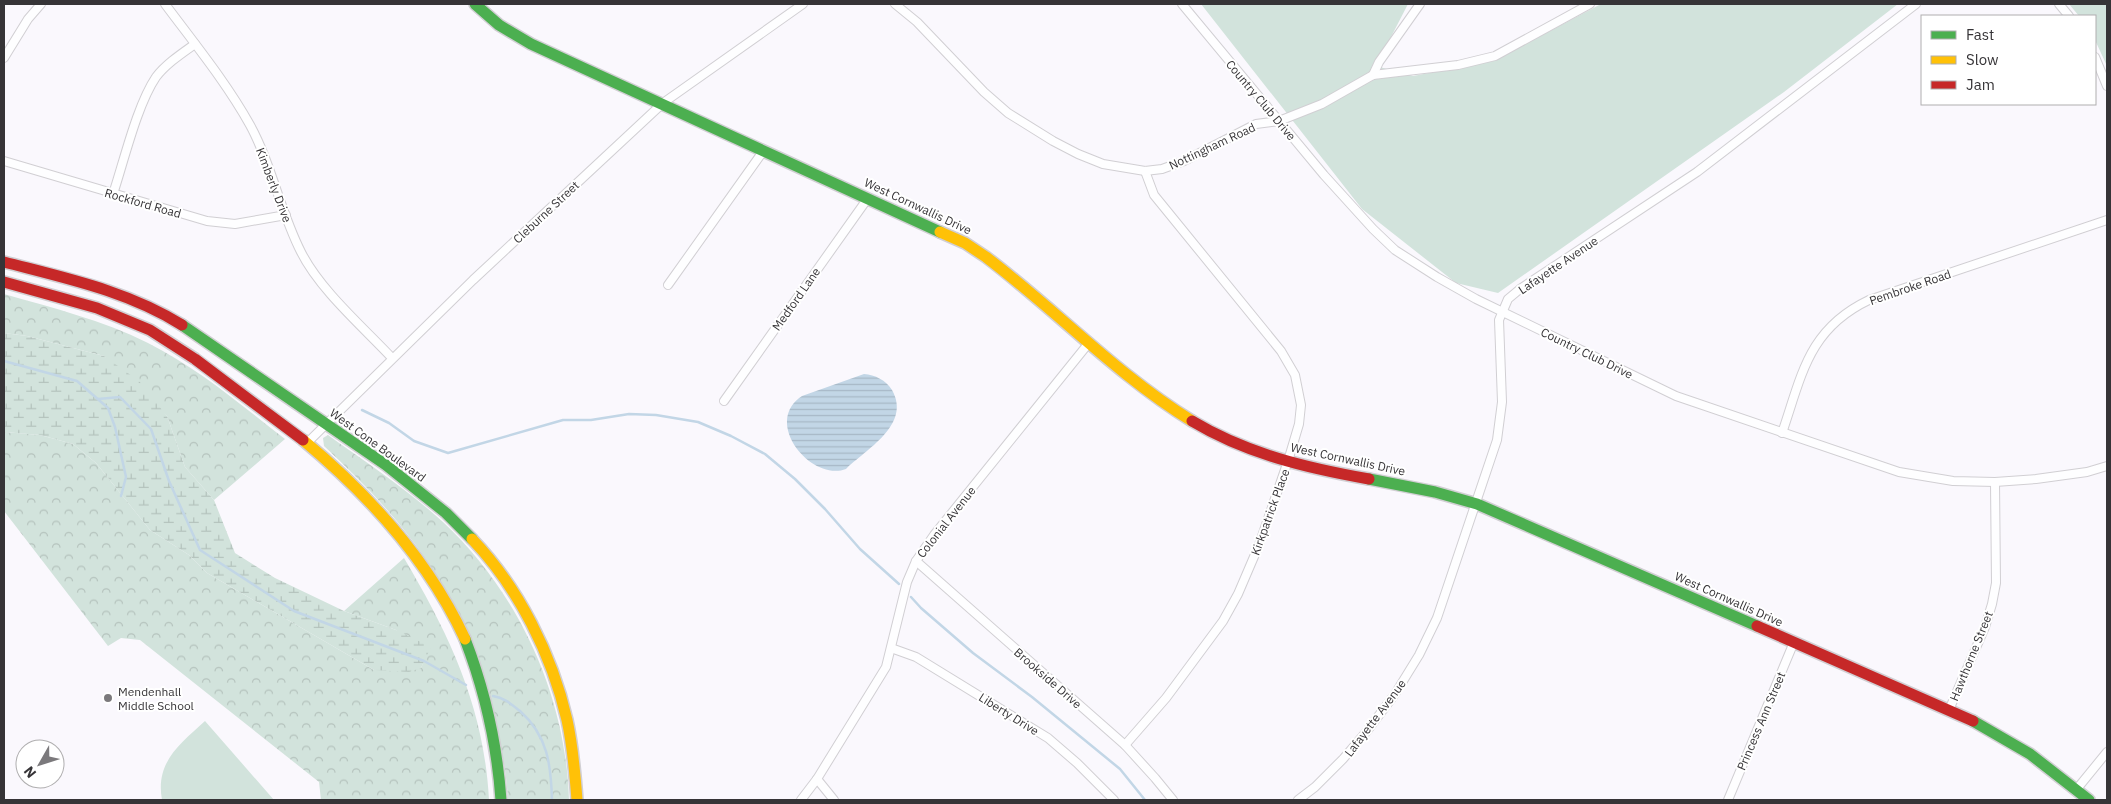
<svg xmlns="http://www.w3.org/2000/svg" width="2111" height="804" viewBox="0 0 2111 804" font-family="'IBM Plex Sans',sans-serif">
	<defs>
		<pattern id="forest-crowns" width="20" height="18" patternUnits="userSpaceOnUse" patternTransform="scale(1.25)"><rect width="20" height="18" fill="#d2e3dc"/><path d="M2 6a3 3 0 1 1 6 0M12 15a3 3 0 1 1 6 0" fill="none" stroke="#b5c3bd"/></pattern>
		<pattern id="wetland-marsh" width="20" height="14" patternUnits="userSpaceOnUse" patternTransform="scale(1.25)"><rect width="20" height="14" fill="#d2e3dc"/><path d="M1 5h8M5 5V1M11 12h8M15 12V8" fill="none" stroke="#b5c3bd"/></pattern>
		<pattern id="water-rules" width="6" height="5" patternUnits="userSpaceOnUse" patternTransform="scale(1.25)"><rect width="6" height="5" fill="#c2d6e6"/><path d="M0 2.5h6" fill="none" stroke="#a7b8c6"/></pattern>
	</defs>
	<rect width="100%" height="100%" fill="#faf8fd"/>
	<g fill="#d2e3dc">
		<polygon points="1201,4 1408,4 1376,66 1413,76 1493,61 1601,4 1898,4 1784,92 1498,293 1456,283 1362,209"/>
		<polygon points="2069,4 2107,4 2107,66 2095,40 2095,16 2079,16"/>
		<path d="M205 721 274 800H162C155 762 180 744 205 721Z"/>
	</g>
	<g fill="url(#forest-crowns)">
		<path d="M4 294C53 308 102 320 148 343 198 368 241 405 285 439L214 500 185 467 167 416 104 356 27 336 4 333Z"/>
		<path d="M4 432 40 435 73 444 96 463 150 530 189 555 207 573 374 670 421 668 424 661 396 630 344 611 404 558C450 636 484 707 489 800H321L319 782 140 640 121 638 108 646 4 511Z"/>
		<path d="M328 435C367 463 407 489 443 522 519 593 566 696 569 800H508C506 760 496 724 483 686 477 668 472 649 465 632 436 558 381 499 324 446L323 438Z"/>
	</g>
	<polygon fill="url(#wetland-marsh)" points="4,333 27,336 104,356 139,381 167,416 185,467 214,500 235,553 275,578 344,611 396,630 431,647 421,668 409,672 374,670 207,573 189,555 150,530 96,463 73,444 40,435 4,432"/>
	<path fill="url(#water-rules)" d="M864 374C875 375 886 380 892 390 912 425 865 450 846 469 811 482 762 422 802 396Z"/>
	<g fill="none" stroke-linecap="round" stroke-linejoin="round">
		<g stroke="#c2d6e6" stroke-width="2.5">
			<polyline points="4,361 77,381 108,408 115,427 126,477 121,496"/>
			<polyline points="98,399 120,397 151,429 169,481 200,550 294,611 424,661 466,685"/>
			<polyline points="362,410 389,423 414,441 448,453 563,420 591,420 629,414 656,415 698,422 731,436 765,454 795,479 825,509 860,549 899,584"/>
			<polyline points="911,597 921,608 973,653 1032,697 1120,769 1145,800"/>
			<path d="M493 696C505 698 511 704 520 711 548 736 551 765 552 800"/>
		</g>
		<g stroke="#d1cfd3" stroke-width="10">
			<g id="street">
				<path d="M165 4C194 43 226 82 250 125 272 165 280 211 301 252 320 290 363 327 392 358"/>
				<polyline points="895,4 917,22 984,92 1008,113 1053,141 1078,154 1103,164 1145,171 1162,169 1184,161 1256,124 1279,121 1322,104 1373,75 1458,65 1495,56 1590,4"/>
				<polyline points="1182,4 1324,175 1373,229 1395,250 1437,277 1476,299 1676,396 1899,472 1953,481 1995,482 2036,479 2087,472 2107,466"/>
				<polyline points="2059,4 2069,16"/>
				<polyline points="2095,57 2107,86"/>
				<polyline points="4,58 28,19 41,4"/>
				<polyline points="1373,75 1379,62 1420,4"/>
				<polyline points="4,161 207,221 235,224 286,215"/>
				<path d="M113 194C124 161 137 105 156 77 166 64 181 54 195 44"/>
				<polyline points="668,285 764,150"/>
				<polyline points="724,401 868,198"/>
				<path d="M1782 433C1802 375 1808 329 1869 300L2107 220"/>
				<polyline points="308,442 473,280 663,103 803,4"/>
				<polyline points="916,561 1125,745 1155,778 1173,800"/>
				<polyline points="891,648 916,657 1048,738 1077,763 1114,800"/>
				<polyline points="1949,710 1985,627 1992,604 1996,583 1995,482"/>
				<polyline points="1125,745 1166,698 1223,621 1238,594 1259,545 1288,461 1299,424 1301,405 1295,375 1281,351 1154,195 1145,171"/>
				<polyline points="817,779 834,800"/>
				<polyline points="2076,790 2107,752"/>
				<polyline points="801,800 817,779 886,667 907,582 916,561 934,535 1088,344"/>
				<polyline points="1298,800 1315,787 1343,759 1367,731 1395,694 1419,655 1437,618 1497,440 1502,402 1499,320 1508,299 1520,289 1697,172 1916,4"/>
				<polyline points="1728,800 1794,642"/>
			</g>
		</g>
		<g stroke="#d1cfd3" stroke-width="14">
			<g id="fast">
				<polyline points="475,4 499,25 531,44 940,232"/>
				<polyline points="182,325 386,465 446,513 472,539"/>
				<polyline points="1369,479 1435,492 1477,504 1757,626"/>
				<path d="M465 639C485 691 497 744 501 800"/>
				<polyline points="1973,721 2030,754 2089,800"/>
			</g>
		</g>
		<g stroke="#d1cfd3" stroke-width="14">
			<g id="slow">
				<path d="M940 232 965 243 986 257C1056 310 1117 375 1192 421"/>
				<path d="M303 440C368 494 429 561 465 639"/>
				<path d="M472 539C519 588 552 655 567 720 573 747 575 773 577 800"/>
			</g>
		</g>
		<g stroke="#d1cfd3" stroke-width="14">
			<g id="jam">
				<path d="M4 262C65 278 128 291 182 325"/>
				<polyline points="4,282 97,308 150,330 195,359 303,440"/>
				<path d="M1192 421C1247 454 1307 468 1369 479"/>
				<polyline points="1757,626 1973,721"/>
			</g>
		</g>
		<use href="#street" stroke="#fefeff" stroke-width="8"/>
		<use href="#fast" stroke="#4caf50" stroke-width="11"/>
		<use href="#slow" stroke="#ffc107" stroke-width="11"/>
		<use href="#jam" stroke="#c62828" stroke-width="11"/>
	</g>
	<circle fill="#7b797c" stroke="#fff" stroke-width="2" cx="108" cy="698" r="5"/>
	<g text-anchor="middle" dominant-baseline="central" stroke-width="4" stroke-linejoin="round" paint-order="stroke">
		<g font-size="12" fill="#363437" stroke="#fff">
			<text transform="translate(1261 100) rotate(50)">Country Club Drive</text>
			<text transform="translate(1212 146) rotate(-25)">Nottingham Road</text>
			<text transform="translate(274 185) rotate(69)">Kimberly Drive</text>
			<text transform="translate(143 203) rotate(16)">Rockford Road</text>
			<text transform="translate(918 206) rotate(25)">West Cornwallis Drive</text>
			<text transform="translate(546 212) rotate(-43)">Cleburne Street</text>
			<text transform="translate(1558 265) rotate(-34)">Lafayette Avenue</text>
			<text transform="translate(1910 287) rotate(-19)">Pembroke Road</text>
			<text transform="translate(796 299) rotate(-55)">Medford Lane</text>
			<text transform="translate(1587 353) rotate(26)">Country Club Drive</text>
			<text transform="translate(378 445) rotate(36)">West Cone Boulevard</text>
			<text transform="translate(1348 459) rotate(12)">West Cornwallis Drive</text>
			<text transform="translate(1270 512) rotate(-70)">Kirkpatrick Place</text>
			<text transform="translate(946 522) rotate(-52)">Colonial Avenue</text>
			<text transform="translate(1729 599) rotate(24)">West Cornwallis Drive</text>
			<text transform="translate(1971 656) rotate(-68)">Hawthorne Street</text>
			<text transform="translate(1048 678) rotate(41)">Brookside Drive</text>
			<text transform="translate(1009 714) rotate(32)">Liberty Drive</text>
			<text transform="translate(1375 718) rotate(-53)">Lafayette Avenue</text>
			<text transform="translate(1761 721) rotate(-67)">Princess Ann Street</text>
		</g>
		<g font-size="12" fill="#363437" stroke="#fff" text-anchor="start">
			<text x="118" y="691">Mendenhall<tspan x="118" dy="14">Middle School</tspan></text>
		</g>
	</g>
	<rect width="2111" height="804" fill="none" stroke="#363437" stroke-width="10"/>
	<rect x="1921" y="15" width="175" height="90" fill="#ffffff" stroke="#afaeaf"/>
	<rect x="1931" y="31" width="25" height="8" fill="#4caf50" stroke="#afaeaf"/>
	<text x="1966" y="40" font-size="15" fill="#363437">Fast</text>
	<rect x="1931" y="56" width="25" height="8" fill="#ffc107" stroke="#afaeaf"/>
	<text x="1966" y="65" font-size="15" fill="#363437">Slow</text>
	<rect x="1931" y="81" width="25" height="8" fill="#c62828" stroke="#afaeaf"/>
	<text x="1966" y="90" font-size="15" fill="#363437">Jam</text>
	<g transform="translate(40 764) rotate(231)"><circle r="24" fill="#ffffff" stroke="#afaeaf"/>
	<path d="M0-4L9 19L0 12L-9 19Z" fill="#7b797c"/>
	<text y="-8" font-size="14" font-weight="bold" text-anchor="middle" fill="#363437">N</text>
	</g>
</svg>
